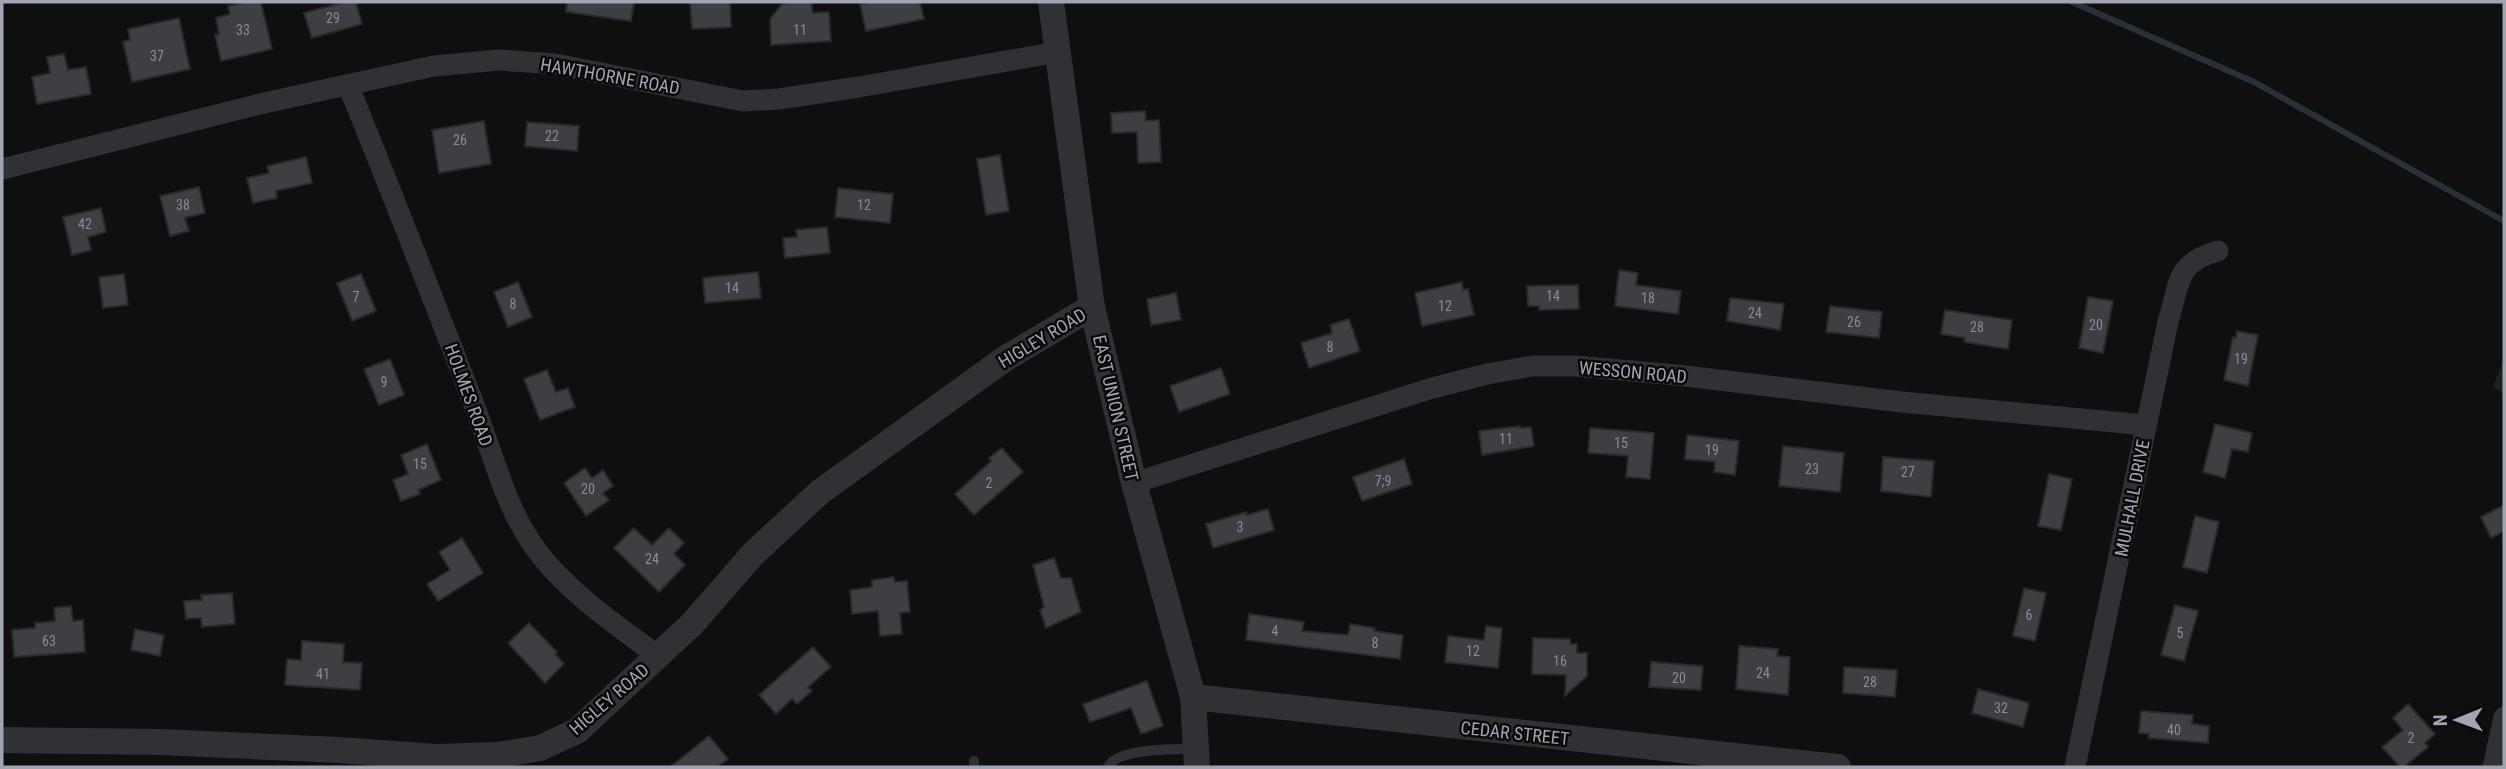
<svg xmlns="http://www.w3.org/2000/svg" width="2506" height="769" viewBox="0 0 2506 769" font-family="'Roboto Condensed',sans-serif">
	<rect width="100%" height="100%" fill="#0f0f10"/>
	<polygon fill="#1c231d" points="2504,359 2504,393 2493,387"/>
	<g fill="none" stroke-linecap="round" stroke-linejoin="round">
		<polyline stroke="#293138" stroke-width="6" points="2072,2 2254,82 2504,221"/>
	</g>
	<g fill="#3e3f43" stroke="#29292c" stroke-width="2">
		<polygon points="247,2 261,2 272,49 221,61 215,35 219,34 216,18 230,14 228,6"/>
		<polygon points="344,2 356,2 362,24 312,38 304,13"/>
		<polygon points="567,2 634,2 631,21 566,12"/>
		<polygon points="690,2 730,2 731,27 692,29"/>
		<polygon points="792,2 811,2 813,13 829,12 831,41 771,45 770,19 782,4"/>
		<polygon points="869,2 920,2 924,19 866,31 860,4"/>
		<polygon points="179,18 190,69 132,82 123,42 130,40 128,29"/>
		<polygon points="64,54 68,70 86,67 91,94 37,104 32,77 50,73 47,57"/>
		<polygon points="1145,111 1146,121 1159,120 1161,162 1138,163 1137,132 1112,133 1111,113"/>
		<polygon points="484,121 491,164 439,173 432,130"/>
		<polygon points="527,122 579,126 577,151 525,146"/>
		<polygon points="1000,155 1009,211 986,215 977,159"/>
		<polygon points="306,157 312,183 276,191 277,198 253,203 247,178 269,173 267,166"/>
		<polygon points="199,187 205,213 185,218 189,231 170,236 160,196"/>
		<polygon points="838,188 893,194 890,223 835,217"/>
		<polygon points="101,208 106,232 88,237 91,250 72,255 63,217"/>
		<polygon points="827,227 830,253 785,258 783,238 797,237 796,230"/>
		<polygon points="1619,270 1638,273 1636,285 1681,291 1678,314 1615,306"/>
		<polygon points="758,272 761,298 705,303 703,278"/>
		<polygon points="124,274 128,305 103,308 99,277"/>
		<polygon points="361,274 376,311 352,321 337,283"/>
		<polygon points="518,282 532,317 508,327 494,292"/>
		<polygon points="1462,282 1463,290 1468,289 1474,315 1422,326 1415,293"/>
		<polygon points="1578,285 1579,309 1539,310 1539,306 1528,306 1527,286"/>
		<polygon points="1176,293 1181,320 1151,325 1147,299"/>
		<polygon points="2088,297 2113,301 2103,353 2079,348"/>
		<polygon points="1730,298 1784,304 1780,330 1727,321"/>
		<polygon points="1830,306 1882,312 1879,338 1826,332"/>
		<polygon points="1945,310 2012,320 2008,349 1964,342 1965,338 1941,334"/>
		<polygon points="1349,319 1360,351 1309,368 1301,343 1332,333 1330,325"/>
		<polygon points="2237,331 2258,335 2248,386 2224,380 2233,337 2236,338"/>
		<polygon points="390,359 404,395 379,405 364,369"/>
		<polygon points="1221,368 1230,394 1179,412 1170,386"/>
		<polygon points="547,370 556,392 568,388 575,407 540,420 524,379"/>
		<polygon points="2215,424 2252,433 2248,452 2232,449 2225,478 2203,472"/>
		<polygon points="1520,426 1520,428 1531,427 1534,446 1482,455 1479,431"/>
		<polygon points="1590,428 1654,433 1650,479 1626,477 1628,456 1588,453"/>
		<polygon points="1687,435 1739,441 1735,475 1714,472 1715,462 1685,459"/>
		<polygon points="427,444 441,480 418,490 420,494 401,501 393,480 408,474 401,455"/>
		<polygon points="1783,446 1844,453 1840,492 1779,486"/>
		<polygon points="1002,448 1023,472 974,515 955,494 991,461 989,458"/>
		<polygon points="1883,457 1934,461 1931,497 1881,491"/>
		<polygon points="1404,459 1412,484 1362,501 1353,477"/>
		<polygon points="585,468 592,478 603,470 613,486 603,493 609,500 586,516 564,483"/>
		<polygon points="2049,474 2072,479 2061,530 2038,526"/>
		<polygon points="2504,505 2504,531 2491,538 2481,517"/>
		<polygon points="1268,509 1274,530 1213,548 1206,524 1246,512 1247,515"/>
		<polygon points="2195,516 2219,522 2207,573 2183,567"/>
		<polygon points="634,528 652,545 669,528 684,543 674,554 685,565 659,592 614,548"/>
		<polygon points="462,538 483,573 438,601 427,584 450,570 439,552"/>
		<polygon points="1054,558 1061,578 1071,578 1081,612 1046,628 1040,610 1044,607 1033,565"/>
		<polygon points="894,577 895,582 907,581 910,612 900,613 902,634 880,636 878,611 852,614 850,590 872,587 872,580"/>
		<polygon points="2024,588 2046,593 2035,641 2013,636"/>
		<polygon points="232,593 235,624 202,627 201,618 186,619 184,601 202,600 201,595"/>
		<polygon points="2175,605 2198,611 2184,661 2161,655"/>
		<polygon points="71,606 73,621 83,620 85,652 14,657 12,630 35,628 35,623 55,621 54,608"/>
		<polygon points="1249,614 1304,622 1302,631 1348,635 1350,624 1375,628 1374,631 1403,635 1400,659 1246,640"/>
		<polygon points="529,623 557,652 555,654 564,664 545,683 508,643"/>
		<polygon points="1486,626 1502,628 1498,668 1445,662 1448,636 1484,640"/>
		<polygon points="135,629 164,635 160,656 131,650"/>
		<polygon points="1533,638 1570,639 1570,644 1577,644 1577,653 1587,653 1587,676 1565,696 1566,675 1532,674"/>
		<polygon points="302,641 344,644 343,662 362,663 360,690 285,685 287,659 301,660"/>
		<polygon points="1739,646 1778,649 1777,656 1790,657 1788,695 1736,689"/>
		<polygon points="813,647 831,667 808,687 812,691 797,704 792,699 776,714 759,695"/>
		<polygon points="1651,662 1703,666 1701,690 1649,687"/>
		<polygon points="1844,667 1897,670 1895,697 1843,693"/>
		<polygon points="1147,681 1163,726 1141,734 1131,708 1090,722 1083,704"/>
		<polygon points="1978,689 2029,703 2023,727 1972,713"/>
		<polygon points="2408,704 2435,734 2425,743 2428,747 2404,767 2400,767 2382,747 2403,730 2393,718"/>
		<polygon points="2141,711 2193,715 2192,724 2209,726 2208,743 2149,738 2149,734 2139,733"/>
		<polygon points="709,736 728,759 717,767 670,767"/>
	</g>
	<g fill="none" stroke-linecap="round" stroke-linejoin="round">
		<g stroke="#303135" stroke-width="10">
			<polyline points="974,761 974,767"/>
			<path d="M1108 767C1117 748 1175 749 1194 749"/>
		</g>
		<g stroke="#303135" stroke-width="21">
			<path d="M348 85C391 190 432 296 473 402 494 455 505 511 541 556 573 596 618 626 658 656"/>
			<polyline points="2,169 264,103 434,66 499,60 555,64 743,101 779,99 859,87 1058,52"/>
			<polyline points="1134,483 1429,389 1487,374 1532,366 1575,366 1677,375 1902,402 2146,425"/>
			<path d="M2075 767 2168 322C2180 283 2175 263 2218 251"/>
			<polyline points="2493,767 2504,717"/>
		</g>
		<g stroke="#303135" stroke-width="26">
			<polyline points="1051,2 1092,307 1134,483 1193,697 1197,767"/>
			<polyline points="1193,697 1838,767"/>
			<polyline points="2,740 160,742 339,750 436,757 498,755 540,748 577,731 692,624 753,554 820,492 1006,358 1092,307"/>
		</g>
	</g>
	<g text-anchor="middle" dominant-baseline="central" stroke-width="5" stroke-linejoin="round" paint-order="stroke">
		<g font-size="14" fill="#888c96">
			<text x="333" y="18">29</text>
			<text x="243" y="30">33</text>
			<text x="800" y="30">11</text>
			<text x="157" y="56">37</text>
			<text x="552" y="136">22</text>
			<text x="460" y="140">26</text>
			<text x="183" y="205">38</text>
			<text x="864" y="205">12</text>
			<text x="85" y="224">42</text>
			<text x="732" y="288">14</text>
			<text x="1553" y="296">14</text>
			<text x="356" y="297">7</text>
			<text x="1648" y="298">18</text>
			<text x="513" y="304">8</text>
			<text x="1445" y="306">12</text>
			<text x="1755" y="313">24</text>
			<text x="1854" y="322">26</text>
			<text x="2096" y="325">20</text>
			<text x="1977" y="327">28</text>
			<text x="1330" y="347">8</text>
			<text x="2241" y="359">19</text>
			<text x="384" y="382">9</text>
			<text x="1506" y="439">11</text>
			<text x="1621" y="443">15</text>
			<text x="1712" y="450">19</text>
			<text x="420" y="464">15</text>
			<text x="1812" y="469">23</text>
			<text x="1908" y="472">27</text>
			<text x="1383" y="481">7;9</text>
			<text x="989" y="483">2</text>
			<text x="588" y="489">20</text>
			<text x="1240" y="527">3</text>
			<text x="652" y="559">24</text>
			<text x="2029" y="615">6</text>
			<text x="1275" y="631">4</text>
			<text x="2180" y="633">5</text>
			<text x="49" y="641">63</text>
			<text x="1375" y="643">8</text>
			<text x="1473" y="651">12</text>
			<text x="1560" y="661">16</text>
			<text x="1763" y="673">24</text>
			<text x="323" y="674">41</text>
			<text x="1679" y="678">20</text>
			<text x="1870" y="682">28</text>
			<text x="2001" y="708">32</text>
			<text x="2174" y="730">40</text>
			<text x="2411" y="738">2</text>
		</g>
		<g font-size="18" fill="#a0a5b1" stroke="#0a0a0b">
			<text transform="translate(610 76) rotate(10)">HAWTHORNE ROAD</text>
			<text transform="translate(1042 338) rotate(-31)">HIGLEY ROAD</text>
			<text transform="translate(1633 372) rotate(5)">WESSON ROAD</text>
			<text transform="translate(469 395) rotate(70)">HOLMES ROAD</text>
			<text transform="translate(1116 408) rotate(77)">EAST UNION STREET</text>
			<text transform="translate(2132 498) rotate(-79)">MULHALL DRIVE</text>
			<text transform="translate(609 699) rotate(-41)">HIGLEY ROAD</text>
			<text transform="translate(1515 733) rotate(6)">CEDAR STREET</text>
		</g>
	</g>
	<rect width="2506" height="769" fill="none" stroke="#a0a5b1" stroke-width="7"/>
	<g transform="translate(2457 720) rotate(269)" stroke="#0a0a0b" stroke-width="5" paint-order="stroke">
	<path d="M0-5L12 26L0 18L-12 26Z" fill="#a0a5b1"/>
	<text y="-10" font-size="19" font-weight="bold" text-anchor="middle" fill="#a0a5b1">N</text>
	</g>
</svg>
